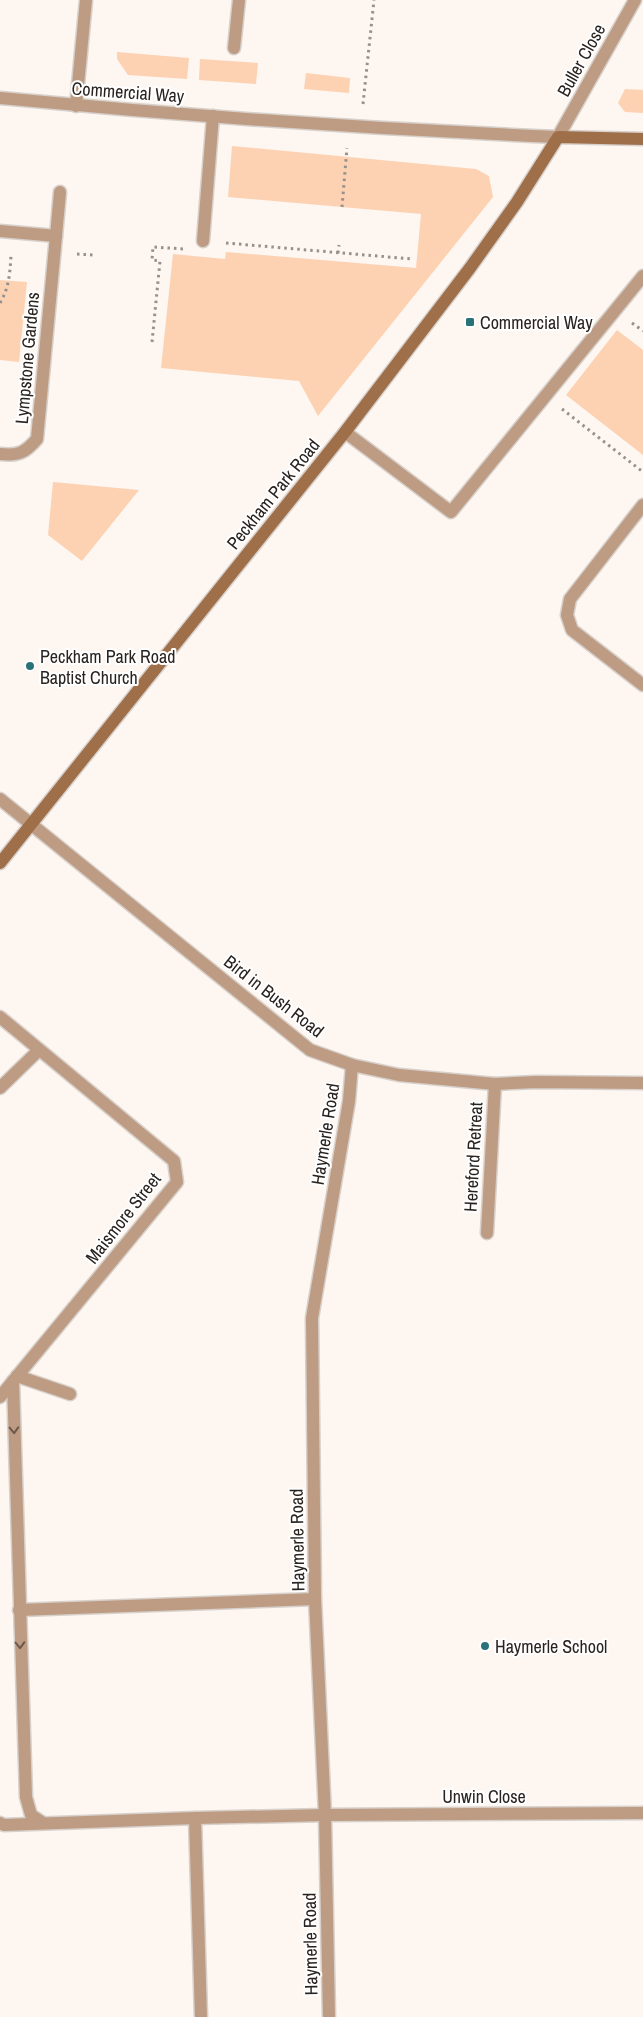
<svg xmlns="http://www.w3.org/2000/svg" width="643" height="2017" viewBox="0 0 643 2017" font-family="'Archivo Narrow',sans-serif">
	<rect width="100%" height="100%" fill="#fdf6f1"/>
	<g fill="#fdd2b3">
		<polygon points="117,52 189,58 187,79 128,75 117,59"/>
		<polygon points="200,59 258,63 256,84 199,80"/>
		<polygon points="306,73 350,78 349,93 304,89"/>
		<polygon points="625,89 643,90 643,113 625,112 618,103"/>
		<polygon points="232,146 476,169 489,176 493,197 318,416 299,381 161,368 173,254 225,259 226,252 416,268 421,214 228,197"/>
		<polygon points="0,280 27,282 19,362 0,360"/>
		<polygon points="617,330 643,350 643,455 566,395"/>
		<polygon points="53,482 139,490 82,561 48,535"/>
	</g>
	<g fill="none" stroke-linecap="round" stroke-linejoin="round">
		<g stroke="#d7d0cb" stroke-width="15">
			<g id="service">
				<polyline points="234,48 239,0"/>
				<polyline points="203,241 213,116"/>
				<polyline points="345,432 451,512 643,276"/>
				<polyline points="643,505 570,599 567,615 572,630 643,685"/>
				<polyline points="0,1088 39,1050"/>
				<polyline points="17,1376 70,1394"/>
				<polyline points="13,1381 26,1797 31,1815 43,1823"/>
				<polyline points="19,1610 315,1599"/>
				<polyline points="195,1818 325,1815"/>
				<polyline points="0,1823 4,1825 195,1818 201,2017"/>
			</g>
		</g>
		<g stroke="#d7d0cb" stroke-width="15">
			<g id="minor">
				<polyline points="76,106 86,0"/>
				<polyline points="558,137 635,0"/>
				<path d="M0 231 56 236 37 439C25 453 18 456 0 454"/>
				<polyline points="56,236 60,192"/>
				<polyline points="0,799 310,1050 352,1065 399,1075 495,1084 536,1082 643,1083"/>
				<polyline points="0,1017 174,1161 177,1182 0,1397"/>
				<polyline points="487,1233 495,1084"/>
				<polyline points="325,1815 643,1813"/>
				<polyline points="329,2017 325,1815 315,1599 312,1318 349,1101 352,1065"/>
			</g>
		</g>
		<g stroke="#d7d0cb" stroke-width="15">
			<path id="tertiary" d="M0 98C185 116 372 129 558 137"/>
		</g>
		<g stroke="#d7d0cb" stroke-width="15">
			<polyline id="secondary" points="0,863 345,432 470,268 517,202 558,137 643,139"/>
		</g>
		<g stroke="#97918c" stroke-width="3" stroke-dasharray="2.5 4" stroke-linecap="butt">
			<polyline points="363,104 374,0"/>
			<polyline points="342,207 347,148"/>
			<polyline points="226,243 412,259"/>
			<polyline points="338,253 339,245"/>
			<polyline points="77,254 94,255"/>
			<path d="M0 303C9 288 10 273 11 255"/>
			<polyline points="632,323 643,331"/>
			<polyline points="152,342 160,261 152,260 153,247 184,249"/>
			<polyline points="562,409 643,472"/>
		</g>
		<use href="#service" stroke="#bd9c83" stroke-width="12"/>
		<use href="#minor" stroke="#bd9c83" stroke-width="12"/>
		<use href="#tertiary" stroke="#bd9c83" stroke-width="12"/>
		<use href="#secondary" stroke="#9f6f4a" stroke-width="12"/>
	</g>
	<defs><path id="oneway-chevron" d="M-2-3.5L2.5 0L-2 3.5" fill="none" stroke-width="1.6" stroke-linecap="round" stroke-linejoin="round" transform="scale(1.25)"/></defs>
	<g stroke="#6c594c">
		<use href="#oneway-chevron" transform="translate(14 1430) rotate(88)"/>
		<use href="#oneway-chevron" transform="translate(20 1645) rotate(88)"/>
	</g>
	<g fill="#29727a" stroke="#fff" stroke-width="2">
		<rect x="465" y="317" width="10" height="10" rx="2.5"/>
		<circle cx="30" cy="666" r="5"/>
		<circle cx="485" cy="1646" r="5"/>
	</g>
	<g text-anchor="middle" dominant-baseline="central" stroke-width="4" stroke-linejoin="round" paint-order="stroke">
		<g font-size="18" fill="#29231f" stroke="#fff">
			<text transform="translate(581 60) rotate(-61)">Buller Close</text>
			<text transform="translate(128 92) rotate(4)">Commercial Way</text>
			<text transform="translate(27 358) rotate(-85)">Lympstone Gardens</text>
			<text transform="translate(273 494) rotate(-51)">Peckham Park Road</text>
			<text transform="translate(274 996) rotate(38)">Bird in Bush Road</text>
			<text transform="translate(325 1134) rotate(-81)">Haymerle Road</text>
			<text transform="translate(473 1157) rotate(-87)">Hereford Retreat</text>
			<text transform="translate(123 1218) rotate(-52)">Maismore Street</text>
			<text transform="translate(297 1540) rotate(-91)">Haymerle Road</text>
			<text x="484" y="1796">Unwin Close</text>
			<text transform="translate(310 1944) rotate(-91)">Haymerle Road</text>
		</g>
		<g font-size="18" fill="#29231f" stroke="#fff" text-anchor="start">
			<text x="480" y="322">Commercial Way</text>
			<text x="40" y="656">Peckham Park Road<tspan x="40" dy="21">Baptist Church</tspan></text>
			<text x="495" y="1646">Haymerle School</text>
		</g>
	</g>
</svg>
